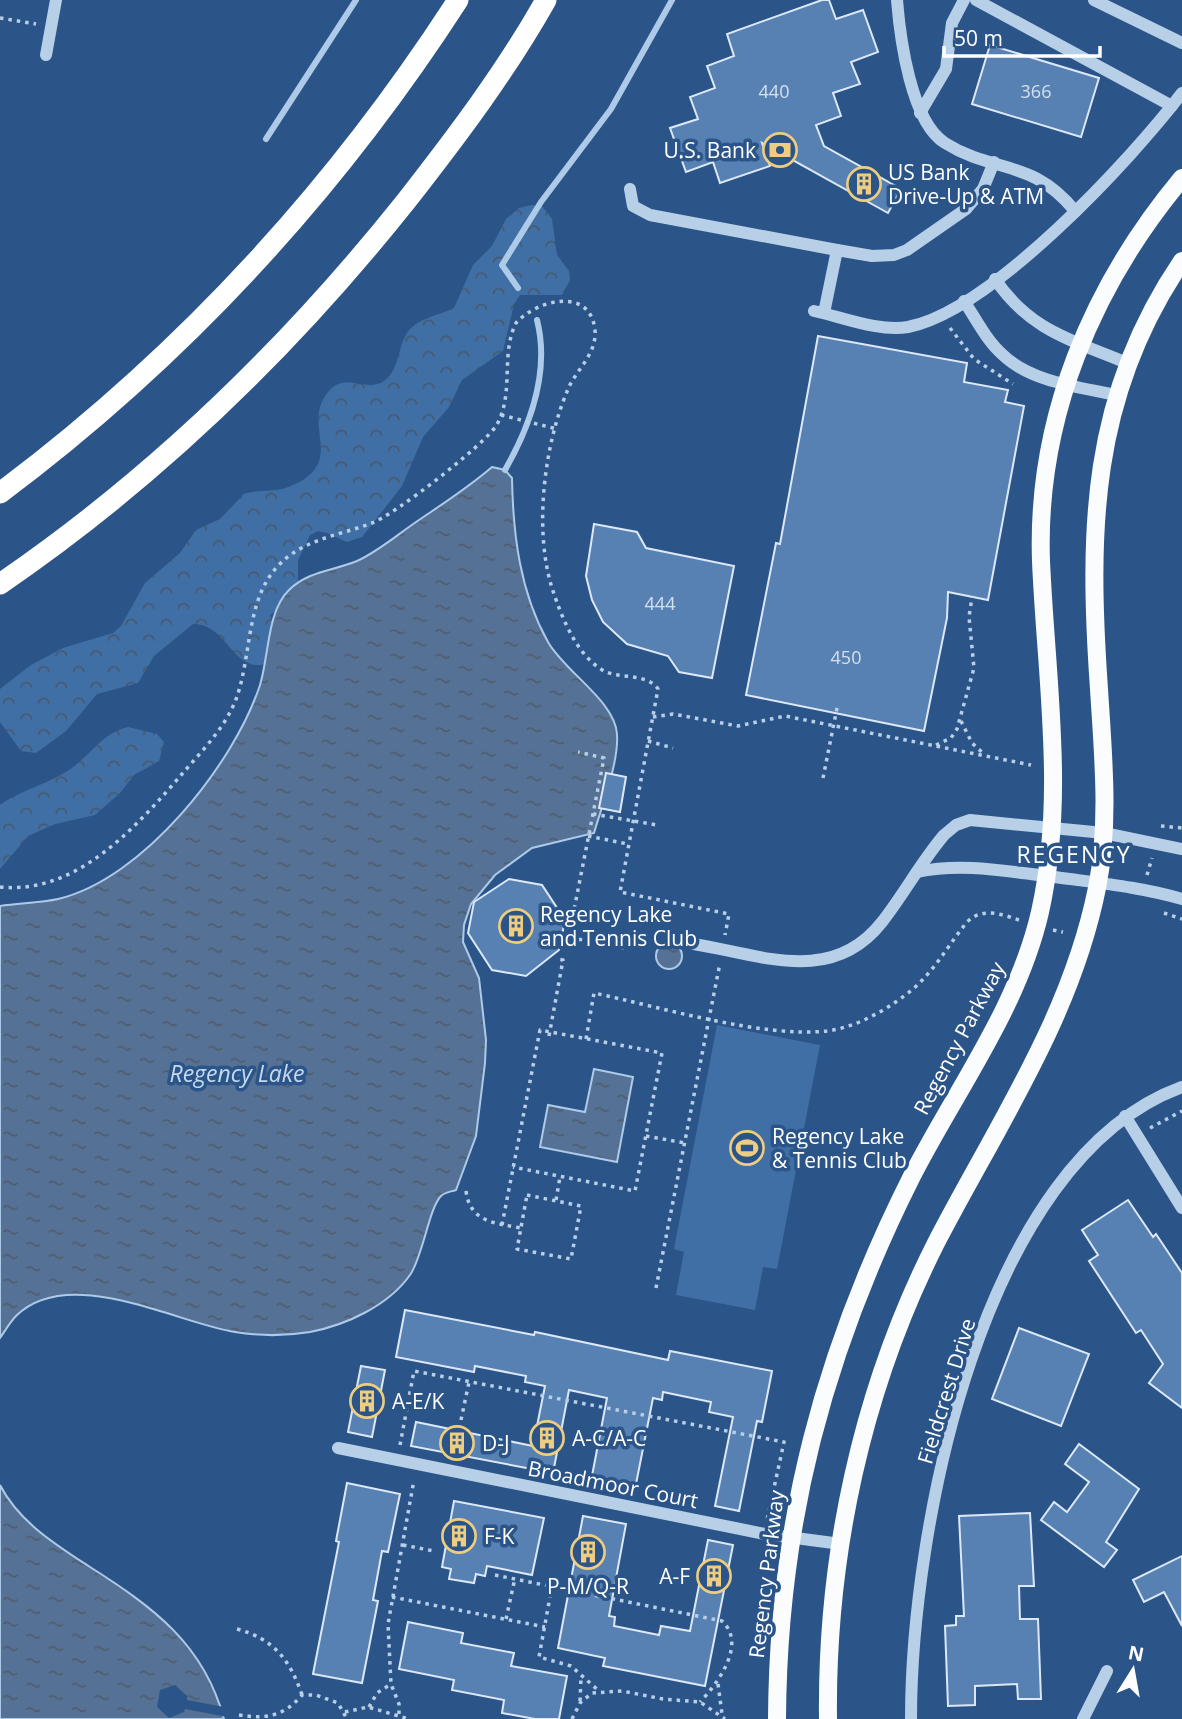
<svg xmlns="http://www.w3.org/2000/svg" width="1182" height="1719" viewBox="0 0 1182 1719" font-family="'Open Sans',sans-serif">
	<defs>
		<pattern id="forest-crowns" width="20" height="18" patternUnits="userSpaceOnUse" patternTransform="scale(1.75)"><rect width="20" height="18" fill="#406fa5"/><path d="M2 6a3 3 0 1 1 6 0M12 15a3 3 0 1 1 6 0" fill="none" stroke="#475a70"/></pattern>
		<pattern id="water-ripples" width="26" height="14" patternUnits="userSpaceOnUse" patternTransform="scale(1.75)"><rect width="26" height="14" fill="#557296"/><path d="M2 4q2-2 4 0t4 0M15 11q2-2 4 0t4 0" fill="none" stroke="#505d6d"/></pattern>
	</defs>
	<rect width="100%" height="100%" fill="#2b5589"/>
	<g fill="url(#forest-crowns)">
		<path d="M532 205 542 206 552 219 557 255 569 271 570 280 562 295H520L514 304 503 351 462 380 449 407 423 437 402 486 362 537 347 542 327 533 318 531 310 535 298 560V589L291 602 270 615 276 631 268 663C234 676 226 622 193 624L154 656 138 683 97 694 66 731 36 753 21 751 0 722V689L31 665 63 648 113 633 121 626 145 583 180 553 196 530 220 519 244 494C259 489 276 493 291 486 349 461 299 425 329 391 345 372 367 393 384 381 400 369 397 349 407 333 417 318 438 316 454 308L473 265 492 246 506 219 519 208Z"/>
		<path d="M128 727 157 734 164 742 159 761 134 775 120 793 95 815 55 824 28 836 0 869V805C22 789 50 784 72 768 92 753 103 733 128 727Z"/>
	</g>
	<polygon fill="#406fa5" points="717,1025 820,1045 777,1269 763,1267 755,1310 676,1295 684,1252 674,1249"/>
	<g fill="url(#water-ripples)" stroke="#adcae8" stroke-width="2">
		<path d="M492 467 505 470 512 478C513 535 520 592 548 642 565 672 615 701 617 734 619 762 602 805 594 833L532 848 495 875 471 904 464 925 463 942 479 978 486 1040 485 1063 476 1136 456 1190C450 1192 445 1192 441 1196 429 1208 423 1256 410 1275 388 1306 346 1325 310 1332 286 1336 259 1336 235 1332 177 1323 69 1264 16 1316 10 1322 5 1331 0 1338V906C19 903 40 903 58 899 143 879 234 764 260 685 269 656 267 611 289 590 308 571 333 571 357 561 379 551 398 534 419 520 444 503 469 487 492 467Z"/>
		<circle cx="669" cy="956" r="13"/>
		<polygon points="594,1069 633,1077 617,1162 540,1147 548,1105 585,1112"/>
		<path d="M0 1485C19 1522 56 1545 90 1567 153 1607 204 1644 224 1719H0Z"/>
	</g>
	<polygon fill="#2b5589" points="175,1685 187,1696 187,1700 224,1707 227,1717 185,1709 184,1712 169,1718 157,1707 160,1690"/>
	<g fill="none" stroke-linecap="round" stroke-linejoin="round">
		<g stroke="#adcae8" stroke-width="6">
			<polyline points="266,139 356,0"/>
			<polyline points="518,288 502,265 541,202 611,109 672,0"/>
			<path d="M505 470C530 426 550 371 537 320"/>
		</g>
	</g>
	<g fill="#5781b2" stroke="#dce8f7" stroke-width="2">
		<polygon points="822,0 829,0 836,19 863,10 878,52 851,62 860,84 833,93 841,116 816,125 824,146 901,189 888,213 762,143 770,166 720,183 713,162 686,172 670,128 698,119 690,97 715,88 707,66 734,56 727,34"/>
		<polygon points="990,45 1099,78 1081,137 972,104"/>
		<polygon points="818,336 967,363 964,382 1008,390 1005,402 1024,406 988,600 948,592 947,618 924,731 746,695 776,543 780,544"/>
		<polygon points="594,524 637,532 646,548 734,566 712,678 679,672 668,656 627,644 603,622 592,600 586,576"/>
		<polygon points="606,773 626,777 620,812 599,808"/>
		<polygon points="509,879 542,885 565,920 559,950 526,976 492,970 468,933 474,902"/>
		<polygon points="1128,1200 1153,1237 1156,1234 1182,1273 1182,1408 1149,1383 1163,1364 1141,1330 1136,1333 1089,1261 1098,1255 1082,1230"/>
		<polygon points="405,1310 534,1335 535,1332 668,1360 670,1351 772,1371 762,1422 757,1421 739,1511 715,1506 733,1417 709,1412 711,1402 663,1392 662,1400 653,1398 635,1489 591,1481 607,1398 569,1390 553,1473 411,1446 416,1422 533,1446 545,1386 525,1382 526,1376 475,1366 474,1372 396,1357"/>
		<polygon points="1019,1328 1089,1354 1061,1426 992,1399"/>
		<polygon points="361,1366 385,1370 372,1437 348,1432"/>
		<polygon points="1079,1444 1139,1489 1106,1542 1117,1550 1104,1567 1041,1520 1054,1502 1067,1512 1089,1482 1065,1464"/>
		<polygon points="347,1483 400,1494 388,1552 382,1551 373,1600 378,1601 362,1683 313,1674 339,1542 336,1541"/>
		<polygon points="454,1501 544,1518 532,1575 487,1566 485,1576 476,1574 474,1583 449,1579 451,1569 442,1567"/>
		<polygon points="1030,1513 1034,1586 1019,1586 1020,1619 1038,1619 1041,1699 1018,1699 1017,1684 975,1686 975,1705 948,1706 945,1626 956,1625 956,1616 964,1616 959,1516"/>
		<polygon points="583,1516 626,1524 609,1616 615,1617 614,1626 659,1635 661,1626 690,1631 708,1540 733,1545 705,1686 603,1666 605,1658 558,1648"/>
		<polygon points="1182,1556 1182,1626 1164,1592 1144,1602 1133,1580"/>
		<polygon points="408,1622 463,1633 461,1643 514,1653 511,1666 567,1676 559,1719 535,1719 502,1713 504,1700 452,1690 454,1680 399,1669"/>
	</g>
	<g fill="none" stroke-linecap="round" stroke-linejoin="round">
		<g stroke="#b8cfe8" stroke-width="3.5" stroke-dasharray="3.5 5" stroke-linecap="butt">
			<polyline points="0,18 36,24"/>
			<polyline points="950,328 974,359 1013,384"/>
			<polyline points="501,415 557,429"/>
			<polyline points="653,717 673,714 738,726 785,716 1031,765"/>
			<polyline points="961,721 972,743 984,754"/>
			<polyline points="648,741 673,748"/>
			<polyline points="936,745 951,738 957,729 974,668 969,617 972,597"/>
			<polyline points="823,778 838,703"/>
			<polyline points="593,814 657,825"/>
			<polyline points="1161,826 1182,828"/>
			<polyline points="588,836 628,844"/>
			<polyline points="1147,875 1152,858"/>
			<path d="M0 887C77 895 137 826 182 774 201 752 223 730 235 702 252 659 245 602 277 567 302 539 338 536 372 523 394 515 483 446 496 426 515 394 500 355 516 323 535 301 590 285 595 330 597 353 578 368 569 387 544 443 533 532 553 591 562 618 577 656 604 671 620 679 647 673 658 689L620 892 729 914 725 935"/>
			<polyline points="567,909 574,910 604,758 578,752"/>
			<polyline points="1164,913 1182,919"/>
			<polyline points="1053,930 1063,932"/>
			<polyline points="562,936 624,948"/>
			<polyline points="549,1036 563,960 557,959"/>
			<path d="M586 1039 594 993C660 1007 762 1038 827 1031 858 1027 890 1008 913 989 935 970 949 944 967 922 982 907 1001 914 1019 920"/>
			<polyline points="1150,1128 1182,1111"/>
			<polyline points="646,1136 685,1143"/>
			<path d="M466 1191C470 1222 494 1223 521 1228"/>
			<polygon points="527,1195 581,1206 571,1259 517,1249"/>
			<polyline points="556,1200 560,1177"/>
			<polyline points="502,1225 540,1030 662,1053 635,1191 513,1167"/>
			<polyline points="656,1288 720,963"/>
			<polyline points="461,1420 469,1382"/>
			<polyline points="400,1445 414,1371 784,1442 767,1520"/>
			<polyline points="403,1545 434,1551"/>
			<path d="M495 1575 722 1621C747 1644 718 1683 700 1702"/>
			<polyline points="552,1586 539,1657 571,1666 599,1691"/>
			<polyline points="392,1597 545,1627"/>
			<polyline points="506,1619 515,1578"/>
			<path d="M237 1629C274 1639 290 1660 302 1695"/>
			<polyline points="718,1684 722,1714"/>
			<polyline points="580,1701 581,1678"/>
			<polyline points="369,1707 377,1693 391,1684"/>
			<polyline points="345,1712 368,1707 409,1719"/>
			<polyline points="399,1714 399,1704 391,1684 388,1624 414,1480"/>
			<path d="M239 1715C266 1719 283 1717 302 1695H316L338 1703 347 1719"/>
			<polyline points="572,1719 580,1703 592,1693 622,1691 663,1699 700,1702 725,1719"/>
		</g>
		<g stroke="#b8cfe8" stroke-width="12">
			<path d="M897 0C900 38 911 122 945 143 994 174 1032 158 1075 211"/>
			<polyline points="976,0 1172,106"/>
			<polyline points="1094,0 1182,43"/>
			<polyline points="46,55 56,0"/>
			<polyline points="920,113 946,69 952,23 964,0"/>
			<polyline points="630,189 633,206 650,215 837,250 872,256 894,255 907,250 966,209 983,189 994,162"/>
			<path d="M995 279C1030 331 1072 340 1127 363"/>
			<path d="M964 301C976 319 986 340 1003 355 1031 382 1079 387 1116 395"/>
			<path d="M814 311C842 317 879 332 908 327 992 310 1130 161 1182 93"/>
			<polyline points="824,313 837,250"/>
			<path d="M917 872C964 862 1009 872 1055 877 1098 883 1141 887 1182 899"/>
			<path d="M694 944C761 955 832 986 882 922 904 894 921 862 944 835L956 825 970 820 1104 833 1182 849"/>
			<polyline points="1125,1116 1182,1208"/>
			<polyline points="338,1448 765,1534 841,1544"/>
			<path d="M911 1719C911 1531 981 1160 1182 1087"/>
			<polyline points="1083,1719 1107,1671"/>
		</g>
		<g stroke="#fafcfe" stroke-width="18">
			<path d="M777 1719C778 1523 824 1351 912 1176 956 1090 1018 1008 1040 912 1066 796 1046 678 1041 561 1036 419 1092 286 1182 178"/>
			<path d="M828 1719C826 1556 862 1389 936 1243 996 1127 1071 1018 1097 888 1110 822 1103 755 1099 689 1088 531 1090 396 1182 261"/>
		</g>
		<g stroke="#fff" stroke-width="21">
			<path d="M0 493C183 356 334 192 458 0"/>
			<path d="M0 584C155 478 290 347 407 200 457 136 506 71 546 0"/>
		</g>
	</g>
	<defs>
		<g id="bank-ring" transform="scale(1.75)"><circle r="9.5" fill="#2b5589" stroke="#eecd80" stroke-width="1.5"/><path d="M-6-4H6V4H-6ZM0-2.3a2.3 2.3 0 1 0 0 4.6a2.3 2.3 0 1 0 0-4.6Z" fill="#eecd80"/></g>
		<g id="building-ring" transform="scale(1.75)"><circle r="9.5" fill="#2b5589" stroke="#eecd80" stroke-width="1.5"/><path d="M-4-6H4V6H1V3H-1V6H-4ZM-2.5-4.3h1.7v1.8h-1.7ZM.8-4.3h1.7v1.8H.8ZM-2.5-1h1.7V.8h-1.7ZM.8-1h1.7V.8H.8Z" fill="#eecd80"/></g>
		<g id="stadium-ring" transform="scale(1.75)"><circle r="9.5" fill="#2b5589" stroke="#eecd80" stroke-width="1.5"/><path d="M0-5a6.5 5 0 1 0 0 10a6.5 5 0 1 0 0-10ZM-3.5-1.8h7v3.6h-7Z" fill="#eecd80"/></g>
	</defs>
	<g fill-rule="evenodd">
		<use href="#bank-ring" x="780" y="150"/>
		<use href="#building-ring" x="864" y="184"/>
		<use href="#building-ring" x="516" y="926"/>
		<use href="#stadium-ring" x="747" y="1148"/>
		<use href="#building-ring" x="367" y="1401"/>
		<use href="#building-ring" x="547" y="1438"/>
		<use href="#building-ring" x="457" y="1443"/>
		<use href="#building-ring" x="459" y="1536"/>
		<use href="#building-ring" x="588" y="1552"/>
		<use href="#building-ring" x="714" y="1576"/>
	</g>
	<g text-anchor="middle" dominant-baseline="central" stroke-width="7" stroke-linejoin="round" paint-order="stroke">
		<g font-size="18" fill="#d5e0ec">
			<text x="774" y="91">440</text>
			<text x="1036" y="91">366</text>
			<text x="660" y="603">444</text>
			<text x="846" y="657">450</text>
		</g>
		<g font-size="21" fill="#fff" stroke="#2b5589" text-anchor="start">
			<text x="756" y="150" text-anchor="end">U.S. Bank</text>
			<text x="888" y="172">US Bank<tspan x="888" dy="24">Drive-Up &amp; ATM</tspan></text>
			<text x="540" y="914">Regency Lake<tspan x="540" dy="24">and Tennis Club</tspan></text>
			<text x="772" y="1136">Regency Lake<tspan x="772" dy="24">&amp; Tennis Club</tspan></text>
			<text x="392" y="1401">A-E/K</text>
			<text x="572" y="1438">A-C/A-C</text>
			<text x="482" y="1443">D-J</text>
			<text x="484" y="1536">F-K</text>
			<text x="690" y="1576" text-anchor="end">A-F</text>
			<text x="588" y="1586" text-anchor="middle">P-M/Q-R</text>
		</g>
		<g font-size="21" fill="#fff" stroke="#2b5589">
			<text transform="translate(959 1038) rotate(-62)">Regency Parkway</text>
			<text transform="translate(946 1391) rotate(-73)">Fieldcrest Drive</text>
			<text transform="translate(613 1484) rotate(11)">Broadmoor Court</text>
			<text transform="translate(766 1574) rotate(-83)">Regency Parkway</text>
		</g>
		<g font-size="23" letter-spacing="2" fill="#fff" stroke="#2b5589">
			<text x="1074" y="854">REGENCY</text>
		</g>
		<g font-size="23" font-style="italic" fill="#c4d9f0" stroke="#2b5589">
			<text x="237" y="1073">Regency Lake</text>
		</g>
	</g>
	<g transform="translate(1133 1670) rotate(11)" stroke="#2b5589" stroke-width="5" paint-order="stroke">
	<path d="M0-5L12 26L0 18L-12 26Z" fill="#ffffff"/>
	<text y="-10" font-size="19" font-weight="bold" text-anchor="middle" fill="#ffffff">N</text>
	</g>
	<path d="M944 46v10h156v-10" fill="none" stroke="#ffffff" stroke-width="3.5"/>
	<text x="954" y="46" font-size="21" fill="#ffffff" stroke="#2b5589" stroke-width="5" paint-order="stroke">50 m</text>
</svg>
